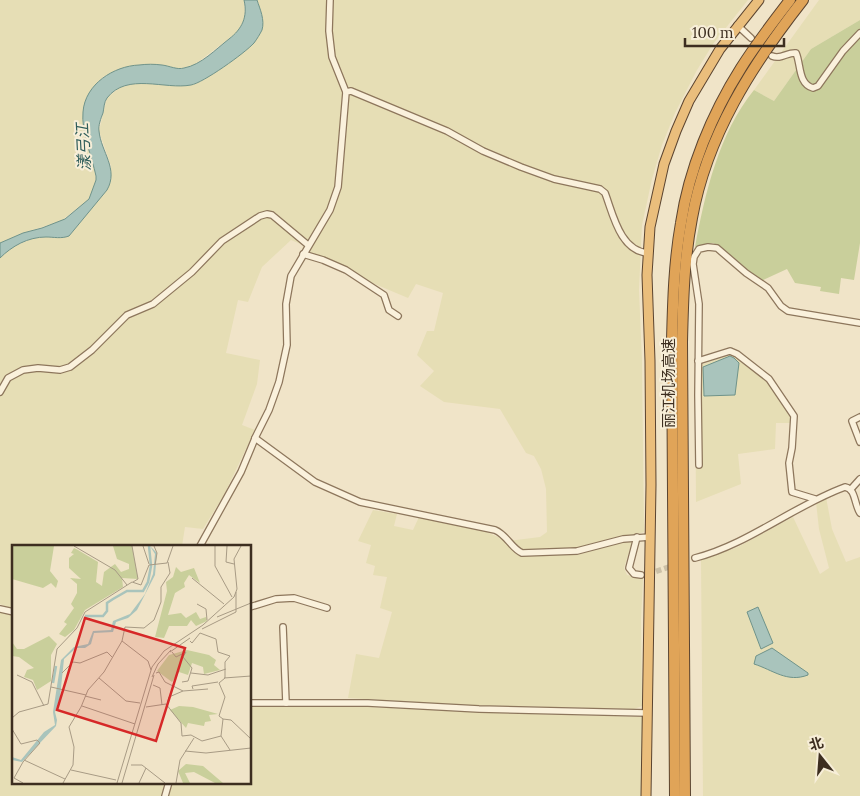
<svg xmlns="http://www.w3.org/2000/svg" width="860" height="796" viewBox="0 0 860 796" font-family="Lora,'Noto Sans SC',serif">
	<rect width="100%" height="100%" fill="#f0e4c8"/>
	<g fill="#e6deb5">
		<polygon points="0,0 244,0 245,17 239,31 194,65 178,69 162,65 104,76 90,93 92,157 96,180 89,199 61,221 23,233 0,243"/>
		<polygon points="257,0 748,0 713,44 697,70 675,113 662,145 652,179 642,225 639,290 642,361 644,532 634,535 624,568 627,575 643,578 641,620 642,706 634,709 465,705 348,698 356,654 379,658 392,612 380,608 387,577 373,575 375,566 366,563 371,545 358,541 373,510 397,514 394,526 413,530 419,517 482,530 507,541 540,537 547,532 546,489 541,469 534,456 526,453 500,409 444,402 420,386 434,371 417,355 427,331 434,331 443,293 416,284 408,298 370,282 322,257 302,251 303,245 291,240 262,267 248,302 238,300 226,353 260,360 257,384 242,425 255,430 224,495 203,529 185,527 182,546 14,546 14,609 0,604 0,258 9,249 31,239 46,237 60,238 69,236 107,190 111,166 99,131 107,98 119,88 129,85 140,83 182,86 193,85 207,78 253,44 259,35 262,19"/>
		<polygon points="819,0 860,0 860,20 811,49 774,101 754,90"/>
		<polygon points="732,354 764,377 791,415 790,423 776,423 775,449 738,454 741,484 696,502 695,363 703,364"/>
		<polygon points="826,497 832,529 846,562 860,557 860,796 703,796 701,560 738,547 793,517 820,574 829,568 819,529 816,502"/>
		<polygon points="0,611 14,615 14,782 250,782 250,707 346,706 494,713 642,717 642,796 0,796"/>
	</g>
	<path fill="#c9cf9b" d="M860 20V243L854 280 841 278 839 294 820 291 821 287 795 283 787 269 761 281 721 247 713 243 695 247C705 193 719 133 754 90L774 101 811 49Z"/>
	<g fill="#a9c4bc" stroke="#6f938a">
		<path d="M244 0H257C260 9 265 20 262 30 260 34 257 39 254 43 245 53 203 83 191 85 165 90 127 72 107 98 104 102 104 108 103 113 101 118 98 126 99 131 101 152 119 169 107 190L69 236C61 239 54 237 46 237 28 237 12 246 0 258V243L23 233 42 228 65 219 89 199 96 180V176C92 157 81 131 83 112 85 84 114 66 139 65 147 64 154 64 162 65 170 66 177 70 184 68 201 65 216 49 229 39 242 29 248 17 244 0Z"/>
		<polygon points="730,356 734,358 739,363 735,395 704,396 703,367"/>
		<polygon points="758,607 773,643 761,649 747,612"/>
		<path d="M772 648 808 673V675C787 683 773 670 754 664L756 656Z"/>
	</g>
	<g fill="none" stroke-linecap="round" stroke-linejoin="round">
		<polyline stroke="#ccc0a6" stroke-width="5.5" stroke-dasharray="5.5 3" stroke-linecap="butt" points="648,574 675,565"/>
		<g stroke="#8d765c" stroke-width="8">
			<g id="minor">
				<polyline points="330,0 329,31 332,57 346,92"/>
				<polyline points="737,25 751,38"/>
				<path d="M772 56C781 60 787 52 796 53 801 64 798 84 813 88L818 86 843 51 860 33"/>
				<polyline points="303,254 323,260 346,270 384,295 389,310 398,316"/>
				<polyline points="698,361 730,351 737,354 769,379 794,416 792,448 789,463 792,492 815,499"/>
				<polyline points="0,392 8,378 23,370 38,368 60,370 70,367 92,350 127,315 153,304 192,272 222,241 260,216 267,214 272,215 308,245"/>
				<polyline points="860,417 852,421 860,442"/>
				<path d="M255 438 315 482 360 502 495 530C507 535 511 548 522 553L577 551 623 539 650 537"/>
				<polyline points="699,465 698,395 699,304 693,264 694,257 699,249 708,247 717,248 746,273 768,288 781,306 788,311 860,323"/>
				<polyline points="851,489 860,479"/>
				<polyline points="637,537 629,568 634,574 641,575"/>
				<path d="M200 546 241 472 256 436 269 410 279 382 287 345 286 304 291 276 330 210 338 187 346 92 351 91 447 131 483 151 521 167 554 179 600 189 605 193C613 214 620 251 648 253"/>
				<path d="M695 558C749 544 793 506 845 487 856 489 854 504 860 513"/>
				<polyline points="250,607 276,599 294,598 327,608"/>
				<polyline points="0,609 14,612"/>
				<polyline points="283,627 286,703"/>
				<polyline points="250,703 368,703 479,709 647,713"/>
				<polyline points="165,796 169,782"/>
			</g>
		</g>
		<g stroke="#5b4430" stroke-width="11">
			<polyline id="trunk" points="646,796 651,485 650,361 647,275 650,227 664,164 676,131 689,101 720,49 759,0"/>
		</g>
		<g stroke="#5b4430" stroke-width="12">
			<g id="motorway">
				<path d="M675 796 672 340C673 301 674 262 681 223 689 169 712 114 741 68 756 44 773 22 790 0"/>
				<path d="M685 796 682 342C683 300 684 259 692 218 707 135 752 65 803 0"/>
			</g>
		</g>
		<use href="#minor" stroke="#faf1dc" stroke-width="5.5"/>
		<use href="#trunk" stroke="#eabe7c" stroke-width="9"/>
		<use href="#motorway" stroke="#e0a458" stroke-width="10"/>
	</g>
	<g text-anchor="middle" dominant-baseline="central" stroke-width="4" stroke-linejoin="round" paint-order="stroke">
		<g font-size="15" fill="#3d2e20" stroke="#f7eed8">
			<text transform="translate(668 383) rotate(-90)">丽江机场高速</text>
		</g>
		<g font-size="16" font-style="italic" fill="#2f5d5a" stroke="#f7eed8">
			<text transform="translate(83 147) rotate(-93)">漾弓江</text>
		</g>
	</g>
	<g transform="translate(12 545)">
		<rect width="239" height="239" fill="#f0e4c8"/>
		<path d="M0 1H42L38 26 46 36 44 43 39 38 31 43 0 34ZM101 1H120L126 34 110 33 111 42 73 65 62 85 53 92 47 89 55 79 52 77 62 63 59 59 65 48V39L58 33 69 34 57 23V13L62 9 59 8 62 3 66 5 86 17 84 37 90 41 92 27 103 19 109 27 117 24V19L105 14ZM164 22 169 27 182 23 188 38 177 30 172 38 173 42 163 48 156 70 169 68 174 73 184 67 188 74 194 72 195 76 184 81 179 75 175 81H157L152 93 143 92 155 46 154 37 161 32ZM37 91 45 99 39 110V136L25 145 21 135 12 132 15 125 22 123 7 112 0 111V97L5 104H12ZM175 105 197 110 204 115 202 120 208 125 192 129 191 122 180 118 176 130 167 127 160 137 145 126 157 110ZM167 161 181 162 206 169 197 170 199 176 193 177 192 181 176 178 174 183 158 165ZM174 219 191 221 211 238H203L182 227 173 228 178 238H171L166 226Z" fill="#c9cf9b"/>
		<path d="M138 1 145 8 143 30 125 65 116 73 104 77 101 87 82 88 79 99 73 103H64L52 114 48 152 43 167 45 175 44 181 10 217 0 215V212L9 215 32 187 43 180 41 167 49 115 62 102 76 99 81 86 99 85 101 76 118 69 133 49 141 29 143 9Z" fill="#a9c4bc"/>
		<path fill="none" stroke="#a9c4bc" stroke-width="2.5" d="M73 71H91L95 66V58L101 54 115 46H131L136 37 139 21 137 1M41 138 44 121"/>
		<path fill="none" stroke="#a89b85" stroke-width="1" d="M62 1 103 25 115 40M120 1 126 34 121 37M131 1 137 19M142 1 145 8 143 20M203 1V21L220 52M215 1 214 17 222 19M180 33 212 59M185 59 194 64 195 75M205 72 239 58M190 84 224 67V47M110 96 113 82 132 83 142 75 149 57V42L158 28 156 17M178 96 180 98 188 88 204 94 206 107 218 111 213 117V133L207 138 213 152 207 171 211 174 209 191 218 205M158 107 178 93M160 107 164 112 174 107 171 112 180 123 176 136 170 137M50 128 61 117 68 118 95 107 100 112M144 128 147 127 153 137 171 146M179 128 196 130 214 124M5 130 20 137 32 161M140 132 146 119 159 105M87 133 114 156 128 158M212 133 239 131M141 140 148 143 150 160M39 142 74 150M181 144 180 141 206 137M73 151 89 155M155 160 157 152 171 146 196 144M70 161 123 179M134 162 154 159 169 178 170 191 179 190 190 196 209 191M0 173 7 167 36 159 45 104 65 83 73 67 120 37 129 40 137 20 155 18 161 1M211 174 219 175 239 194M0 184 9 199 25 195 28 198 11 217 2 233 11 238M173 206 194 208 239 203M12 215 53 234M119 220H130L153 238M59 225 104 235M51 238 61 220 62 202 57 182 69 162 76 145 92 127 110 96 136 116 139 125M105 238 140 122 152 106 191 80 222 52 225 44 222 14 229 1M110 238 142 130M127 238 134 223M164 238 168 215 182 193"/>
		<path fill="#d62828" fill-opacity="0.15" stroke="#d62828" stroke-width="2.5" d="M73 73 173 103 144 196 45 165Z"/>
		<rect width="239" height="239" fill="none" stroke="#3d2e20" stroke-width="2.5"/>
	</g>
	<g transform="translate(820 756) rotate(343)" stroke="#f7eed8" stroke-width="4" paint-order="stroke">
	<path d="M0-4L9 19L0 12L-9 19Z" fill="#3d2e20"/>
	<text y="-8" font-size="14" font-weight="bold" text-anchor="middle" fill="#3d2e20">北</text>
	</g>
	<path d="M685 38v8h99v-8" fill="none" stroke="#3d2e20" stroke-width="2.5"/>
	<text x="692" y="38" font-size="15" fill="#3d2e20" stroke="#f7eed8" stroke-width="4" paint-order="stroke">100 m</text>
</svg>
